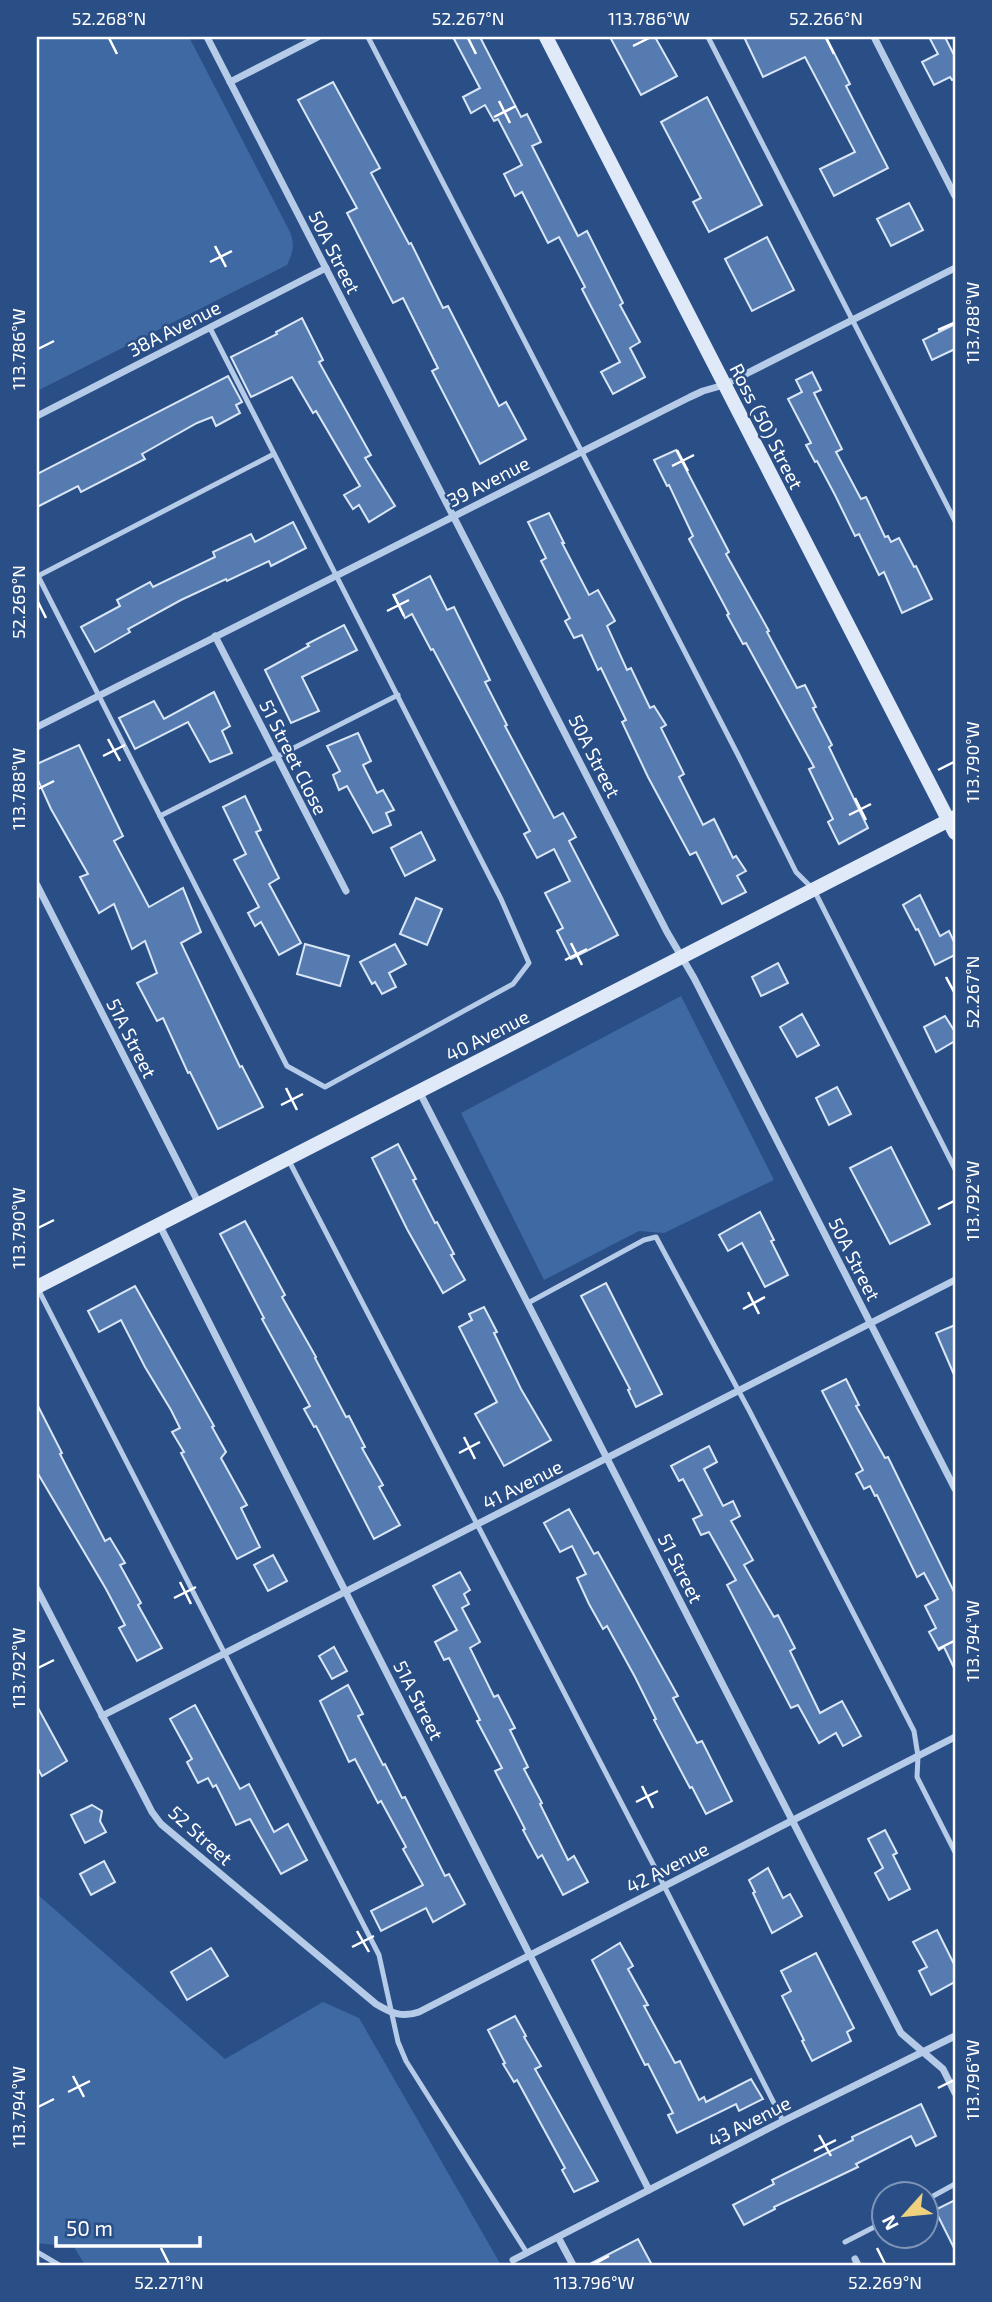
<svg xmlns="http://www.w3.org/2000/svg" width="992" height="2302" viewBox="0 0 992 2302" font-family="'Exo 2',sans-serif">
	<rect width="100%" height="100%" fill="#2a4f87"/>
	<g fill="#3f69a3">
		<path d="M37 37H189L290 232C295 245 293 252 287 265L37 391Z"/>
		<polygon points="681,996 774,1180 664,1233 639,1231 544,1280 461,1113"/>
		<polygon points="37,1894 225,2059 323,2002 359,2018 501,2265 85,2265 74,2247 37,2243"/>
	</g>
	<g fill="#567bb0" stroke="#d9e6f6" stroke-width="2">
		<polygon points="453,37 480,37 521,117 527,114 541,142 532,146 578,236 587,231 623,303 620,305 640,342 630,348 645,377 613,394 601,372 620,362 582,289 585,287 559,237 548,243 522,192 515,196 504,174 522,165 498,119 494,121 485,105 471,113 463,97 480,88"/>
		<polygon points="610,37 655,37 677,76 641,95"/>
		<polygon points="744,37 826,37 850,84 846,86 888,168 834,196 820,169 855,152 805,57 763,77"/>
		<polygon points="929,37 945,37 955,57 955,79 952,80 950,77 934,85 922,62 938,54"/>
		<polygon points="333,82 380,168 371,173 409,244 411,243 443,308 448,306 499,406 506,402 526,439 480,464 432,371 438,368 403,298 393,303 347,213 357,208 298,100"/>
		<polygon points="707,97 762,205 709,232 693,202 701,198 661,122"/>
		<polygon points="909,203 923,230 891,246 877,219"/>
		<polygon points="767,237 794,290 752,311 725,259"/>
		<polygon points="302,318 323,360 319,362 371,455 365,458 395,506 369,522 359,505 353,509 344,495 360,486 316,411 313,413 292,377 251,397 231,357 277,334 276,332"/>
		<polygon points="955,324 955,349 932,360 923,340"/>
		<polygon points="812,372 821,390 814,393 842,449 836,452 861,499 866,497 885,537 888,536 891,542 899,538 914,567 916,566 932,599 902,613 884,572 879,575 859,534 855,536 835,495 817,461 815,462 806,445 811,443 788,399 802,392 796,380"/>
		<polygon points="228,376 242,402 236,405 240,413 216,426 212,417 197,423 142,454 145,459 81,492 78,486 37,507 37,474"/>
		<polygon points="676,450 729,552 726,554 769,631 767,632 789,673 797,688 805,685 816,707 813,708 832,745 829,747 868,828 839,844 828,822 833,819 809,769 814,767 746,643 743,644 727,615 729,614 689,539 693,536 669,485 667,486 654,460"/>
		<polygon points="549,513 564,543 562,543 589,595 598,590 615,621 607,626 627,670 631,668 650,708 654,706 666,725 661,728 684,774 679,777 703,825 714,819 733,858 736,856 746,871 737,876 746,892 722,904 696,852 690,855 648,777 622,722 626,720 601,668 598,670 582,635 574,638 565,621 570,618 541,561 546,558 528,522"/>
		<polygon points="293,522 306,548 271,566 269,561 227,581 226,579 181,600 128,629 130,632 95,652 81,627 120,606 117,600 150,582 153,587 215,557 213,552 251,534 255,542"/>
		<polygon points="430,576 447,610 454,607 490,680 485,682 507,725 505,726 554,818 563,813 576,837 569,841 618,935 571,959 557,931 563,928 545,893 570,881 554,849 537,858 524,834 530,831 433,649 431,650 412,614 405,618 394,595"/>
		<polygon points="344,625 357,650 302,677 319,711 291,723 265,670 309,646 307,644"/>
		<polygon points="214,692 230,726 222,731 232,753 210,762 188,722 135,749 119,718 154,701 164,719"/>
		<polygon points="358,733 371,761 363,765 377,793 383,790 394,810 386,813 391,825 373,833 347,786 339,790 333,775 340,771 327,746"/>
		<polygon points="79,745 123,836 114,841 149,907 183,888 201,932 181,943 240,1067 242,1066 263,1107 218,1129 190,1072 188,1073 163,1018 157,1021 137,983 157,973 145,941 132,949 114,904 99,913 80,877 88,874 51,809 37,778 37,764"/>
		<polygon points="245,796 261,830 256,832 279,878 269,884 301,943 279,955 261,922 255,926 248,913 259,907 234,860 246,854 223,807"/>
		<polygon points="421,832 435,860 405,876 391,848"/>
		<polygon points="920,895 940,936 949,931 955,944 955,955 935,965 918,929 916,930 903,905"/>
		<polygon points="416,898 442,909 427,945 400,934"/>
		<polygon points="305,944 349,956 340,986 297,974"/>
		<polygon points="395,944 406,964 389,973 396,987 382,994 375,982 372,984 360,962"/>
		<polygon points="778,963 788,983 761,996 752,977"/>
		<polygon points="802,1014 819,1045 797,1057 780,1027"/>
		<polygon points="945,1016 955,1032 955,1041 936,1052 924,1027"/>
		<polygon points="837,1087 851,1114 829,1125 816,1098"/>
		<polygon points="398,1144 416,1179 413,1180 435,1223 437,1222 454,1254 451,1255 465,1280 443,1293 407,1229 372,1158"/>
		<polygon points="891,1147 930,1224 890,1244 850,1168"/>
		<polygon points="760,1212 774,1240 771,1241 788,1275 765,1287 742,1243 728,1251 719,1235"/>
		<polygon points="245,1221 285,1295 282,1297 316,1357 315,1358 346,1417 349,1416 365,1447 362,1448 383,1485 379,1487 400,1525 374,1539 316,1426 314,1427 304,1409 310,1406 262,1319 264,1318 220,1234"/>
		<polygon points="606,1283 662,1394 636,1407 628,1390 630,1389 581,1296"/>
		<polygon points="135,1286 214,1426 212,1427 226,1452 221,1458 247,1505 241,1508 260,1547 237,1559 181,1453 184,1452 172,1432 180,1428 171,1410 145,1367 121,1320 99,1332 88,1311"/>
		<polygon points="484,1307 497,1332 494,1333 521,1389 551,1440 504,1466 475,1414 497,1402 459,1327 472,1320 469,1314"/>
		<polygon points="955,1325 955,1377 936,1333"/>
		<polygon points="846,1379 859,1405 856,1406 885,1458 888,1457 955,1594 955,1670 944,1647 939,1650 929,1632 936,1628 925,1606 938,1599 924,1573 917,1577 877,1495 875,1496 870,1486 864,1489 856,1474 863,1470 822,1391"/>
		<polygon points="37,1404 62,1453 60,1454 105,1541 110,1538 125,1563 120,1565 141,1603 138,1605 162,1648 137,1661 119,1628 125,1625 106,1589 37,1472"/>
		<polygon points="709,1446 717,1462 704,1469 723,1506 733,1501 740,1516 731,1521 753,1560 744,1565 774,1617 778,1615 795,1648 790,1651 820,1713 842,1701 861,1736 843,1746 836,1733 819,1743 798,1705 791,1708 727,1585 736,1580 709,1532 701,1535 693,1519 702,1515 683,1479 679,1481 671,1466"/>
		<polygon points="569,1509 594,1554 598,1552 678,1696 673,1698 697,1743 702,1741 732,1801 706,1814 692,1787 690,1788 654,1720 656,1719 635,1677 607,1626 603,1629 589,1604 577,1578 586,1574 572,1546 560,1552 544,1523"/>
		<polygon points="273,1555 287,1581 268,1591 254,1565"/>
		<polygon points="460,1572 470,1590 464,1594 469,1604 462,1608 480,1642 470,1648 494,1697 498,1695 515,1728 510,1730 528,1767 524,1769 542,1803 540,1804 568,1860 574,1856 588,1882 563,1895 542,1855 538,1858 523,1830 525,1829 495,1771 502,1768 477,1721 480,1720 449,1658 444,1660 435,1642 457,1630 433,1586"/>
		<polygon points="334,1647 347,1671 332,1679 319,1656"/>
		<polygon points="348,1685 363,1714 358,1716 383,1765 385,1764 402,1798 405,1797 445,1876 449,1874 465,1904 433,1922 426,1908 381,1931 371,1911 423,1885 403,1849 406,1847 381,1801 378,1803 355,1759 349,1762 320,1701"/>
		<polygon points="195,1705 240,1789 249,1784 274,1832 288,1824 307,1860 281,1874 250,1819 236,1825 216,1785 213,1787 208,1778 198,1783 187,1762 192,1759 170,1719"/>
		<polygon points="37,1706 67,1761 42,1776 37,1767"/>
		<polygon points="92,1805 102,1811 100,1821 106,1832 85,1843 71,1815"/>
		<polygon points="885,1830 897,1853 893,1855 910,1889 889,1900 875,1873 883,1868 868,1839"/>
		<polygon points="104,1861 115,1882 91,1895 80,1874"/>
		<polygon points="768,1868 783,1898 790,1894 802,1916 772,1933 753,1893 755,1892 749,1880"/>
		<polygon points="937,1930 955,1966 955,1982 931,1995 919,1971 927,1967 913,1942"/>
		<polygon points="620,1943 633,1966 628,1969 648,2005 644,2006 675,2063 680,2061 699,2100 704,2097 706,2102 751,2079 763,2099 739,2111 736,2104 677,2133 668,2115 673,2113 648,2064 645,2065 592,1960"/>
		<polygon points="211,1948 228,1976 187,2000 171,1972"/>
		<polygon points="816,1953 854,2028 847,2032 851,2041 812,2061 802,2041 804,2040 782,1996 791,1991 781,1971"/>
		<polygon points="515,2016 526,2036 524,2037 541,2066 535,2069 598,2181 574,2192 562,2170 565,2168 517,2080 514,2082 503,2064 505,2063 488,2030"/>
		<polygon points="921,2104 936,2136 916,2146 911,2136 856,2164 858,2167 774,2207 775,2209 744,2225 733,2205 774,2184 772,2180 853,2140 852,2137"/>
		<polygon points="955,2200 955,2250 935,2210"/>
		<polygon points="638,2239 652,2265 588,2265"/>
	</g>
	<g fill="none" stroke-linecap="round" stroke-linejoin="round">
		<g stroke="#b6cbe8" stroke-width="5">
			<polyline points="368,37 738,755 796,872 814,890 955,1169"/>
			<polyline points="708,37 955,521"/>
			<polyline points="37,574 287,1066 325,1087 513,984 529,963 501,899 210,328"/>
			<polyline points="38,576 274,454"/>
			<polyline points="160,816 398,695"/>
			<polyline points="288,1159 653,1864 783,2121"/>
			<polyline points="37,1287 379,1955 398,2042 406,2061 527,2253"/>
			<polyline points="528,1303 644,1240 656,1237 750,1412 914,1731 918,1756 917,1777 955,1852"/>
			<polyline points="926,2200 955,2184"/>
			<polyline points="845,2242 884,2222"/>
			<polyline points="37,2252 59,2265"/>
		</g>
		<g stroke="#b6cbe8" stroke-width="7">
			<polyline points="207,37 667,932 694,978 955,1489"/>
			<polyline points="874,37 955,196"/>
			<polyline points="230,82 318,37"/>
			<polyline points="37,416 326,268"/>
			<polyline points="215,636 346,891"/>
			<polyline points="37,727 690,397 703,391 724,385 955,268"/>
			<polyline points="37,885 199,1204"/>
			<polyline points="419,1091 901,2033 943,2069 955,2093"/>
			<polyline points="159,1224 649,2190"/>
			<path d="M37 1589 152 1812 161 1824 376 2004C391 2013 402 2018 419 2012L955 1737"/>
			<polyline points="102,1716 955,1280"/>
			<polyline points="558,2237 573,2265"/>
			<polyline points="855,2259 858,2265"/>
			<polyline points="513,2260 783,2121 955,2036"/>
		</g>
		<g stroke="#e0e9f7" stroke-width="14">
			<polyline points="546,37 955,833"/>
			<polyline points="37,1287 955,817"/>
		</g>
	</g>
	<path fill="none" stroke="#fff" stroke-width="2.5" d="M109 38 117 54M468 38 476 54M826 38 834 54M633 46 649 38M499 101 510 123M494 117 516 106M215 246 226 267M210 262 232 251M938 330 954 323M38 349 54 341M677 450 688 471M672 466 694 455M393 594 404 616M38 602 46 618M387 611 409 600M108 739 120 761M103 756 125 745M938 770 954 762M38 789 54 781M855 798 866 820M849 815 871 804M571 943 582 965M565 960 587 949M946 977 954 992M286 1088 297 1110M281 1105 303 1094M938 1209 954 1201M38 1228 54 1220M748 1292 759 1314M743 1309 765 1297M464 1437 475 1459M459 1453 480 1442M180 1582 191 1604M174 1598 196 1587M938 1649 954 1641M38 1668 54 1660M642 1786 653 1808M636 1802 658 1791M357 1931 369 1952M352 1947 374 1936M73 2076 84 2097M938 2088 954 2080M68 2092 90 2081M38 2107 54 2099M819 2135 831 2156M814 2151 836 2140M161 2248 169 2264M877 2248 885 2264M594 2264 609 2256"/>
	<g text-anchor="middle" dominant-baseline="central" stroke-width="5" stroke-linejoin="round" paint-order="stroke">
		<g font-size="19" fill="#fff" stroke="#2a4f87">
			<text transform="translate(335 252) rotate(63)">50A Street</text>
			<text transform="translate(174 328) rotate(-27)">38A Avenue</text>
			<text transform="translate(767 426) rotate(63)">Ross (50) Street</text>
			<text transform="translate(488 481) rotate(-27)">39 Avenue</text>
			<text transform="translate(595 756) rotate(63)">50A Street</text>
			<text transform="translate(294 757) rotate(63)">51 Street Close</text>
			<text transform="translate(487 1035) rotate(-27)">40 Avenue</text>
			<text transform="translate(132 1038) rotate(63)">51A Street</text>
			<text transform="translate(855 1259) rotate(63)">50A Street</text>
			<text transform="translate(522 1484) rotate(-27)">41 Avenue</text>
			<text transform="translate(681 1568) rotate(63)">51 Street</text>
			<text transform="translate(419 1700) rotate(63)">51A Street</text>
			<text transform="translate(201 1835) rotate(42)">52 Street</text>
			<text transform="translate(667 1867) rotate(-27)">42 Avenue</text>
			<text transform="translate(749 2121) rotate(-27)">43 Avenue</text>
		</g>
	</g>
	<rect width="992" height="2302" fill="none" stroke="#2a4f87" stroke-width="77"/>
	<g transform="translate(905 2215) rotate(243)"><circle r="33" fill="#2a4f87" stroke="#7f95b7" stroke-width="2"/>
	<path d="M0-5L12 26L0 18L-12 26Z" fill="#eed27e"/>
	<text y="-10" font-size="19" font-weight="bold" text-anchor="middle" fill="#ffffff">N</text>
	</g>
	<path d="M56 2236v10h144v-10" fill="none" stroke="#ffffff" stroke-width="3.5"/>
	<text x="66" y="2236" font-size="21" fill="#ffffff" stroke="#2a4f87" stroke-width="5" paint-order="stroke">50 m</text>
	<rect x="38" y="38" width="916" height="2226" fill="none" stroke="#fff" stroke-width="2.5"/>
	<g font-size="18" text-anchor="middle" fill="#fff">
		<text x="109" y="25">52.268°N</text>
		<text x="468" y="25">52.267°N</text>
		<text x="649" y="25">113.786°W</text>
		<text x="826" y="25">52.266°N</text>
		<text transform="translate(973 323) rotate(-90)" y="6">113.788°W</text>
		<text transform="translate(19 349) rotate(-90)" y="6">113.786°W</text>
		<text transform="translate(19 602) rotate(-90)" y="6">52.269°N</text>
		<text transform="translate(973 762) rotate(-90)" y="6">113.790°W</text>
		<text transform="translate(19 789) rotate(-90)" y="6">113.788°W</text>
		<text transform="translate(973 992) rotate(-90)" y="6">52.267°N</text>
		<text transform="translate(973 1201) rotate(-90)" y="6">113.792°W</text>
		<text transform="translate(19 1228) rotate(-90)" y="6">113.790°W</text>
		<text transform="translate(973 1641) rotate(-90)" y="6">113.794°W</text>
		<text transform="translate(19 1668) rotate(-90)" y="6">113.792°W</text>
		<text transform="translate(973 2080) rotate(-90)" y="6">113.796°W</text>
		<text transform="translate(19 2107) rotate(-90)" y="6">113.794°W</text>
		<text x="169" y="2289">52.271°N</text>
		<text x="594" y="2289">113.796°W</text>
		<text x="885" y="2289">52.269°N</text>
	</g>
</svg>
